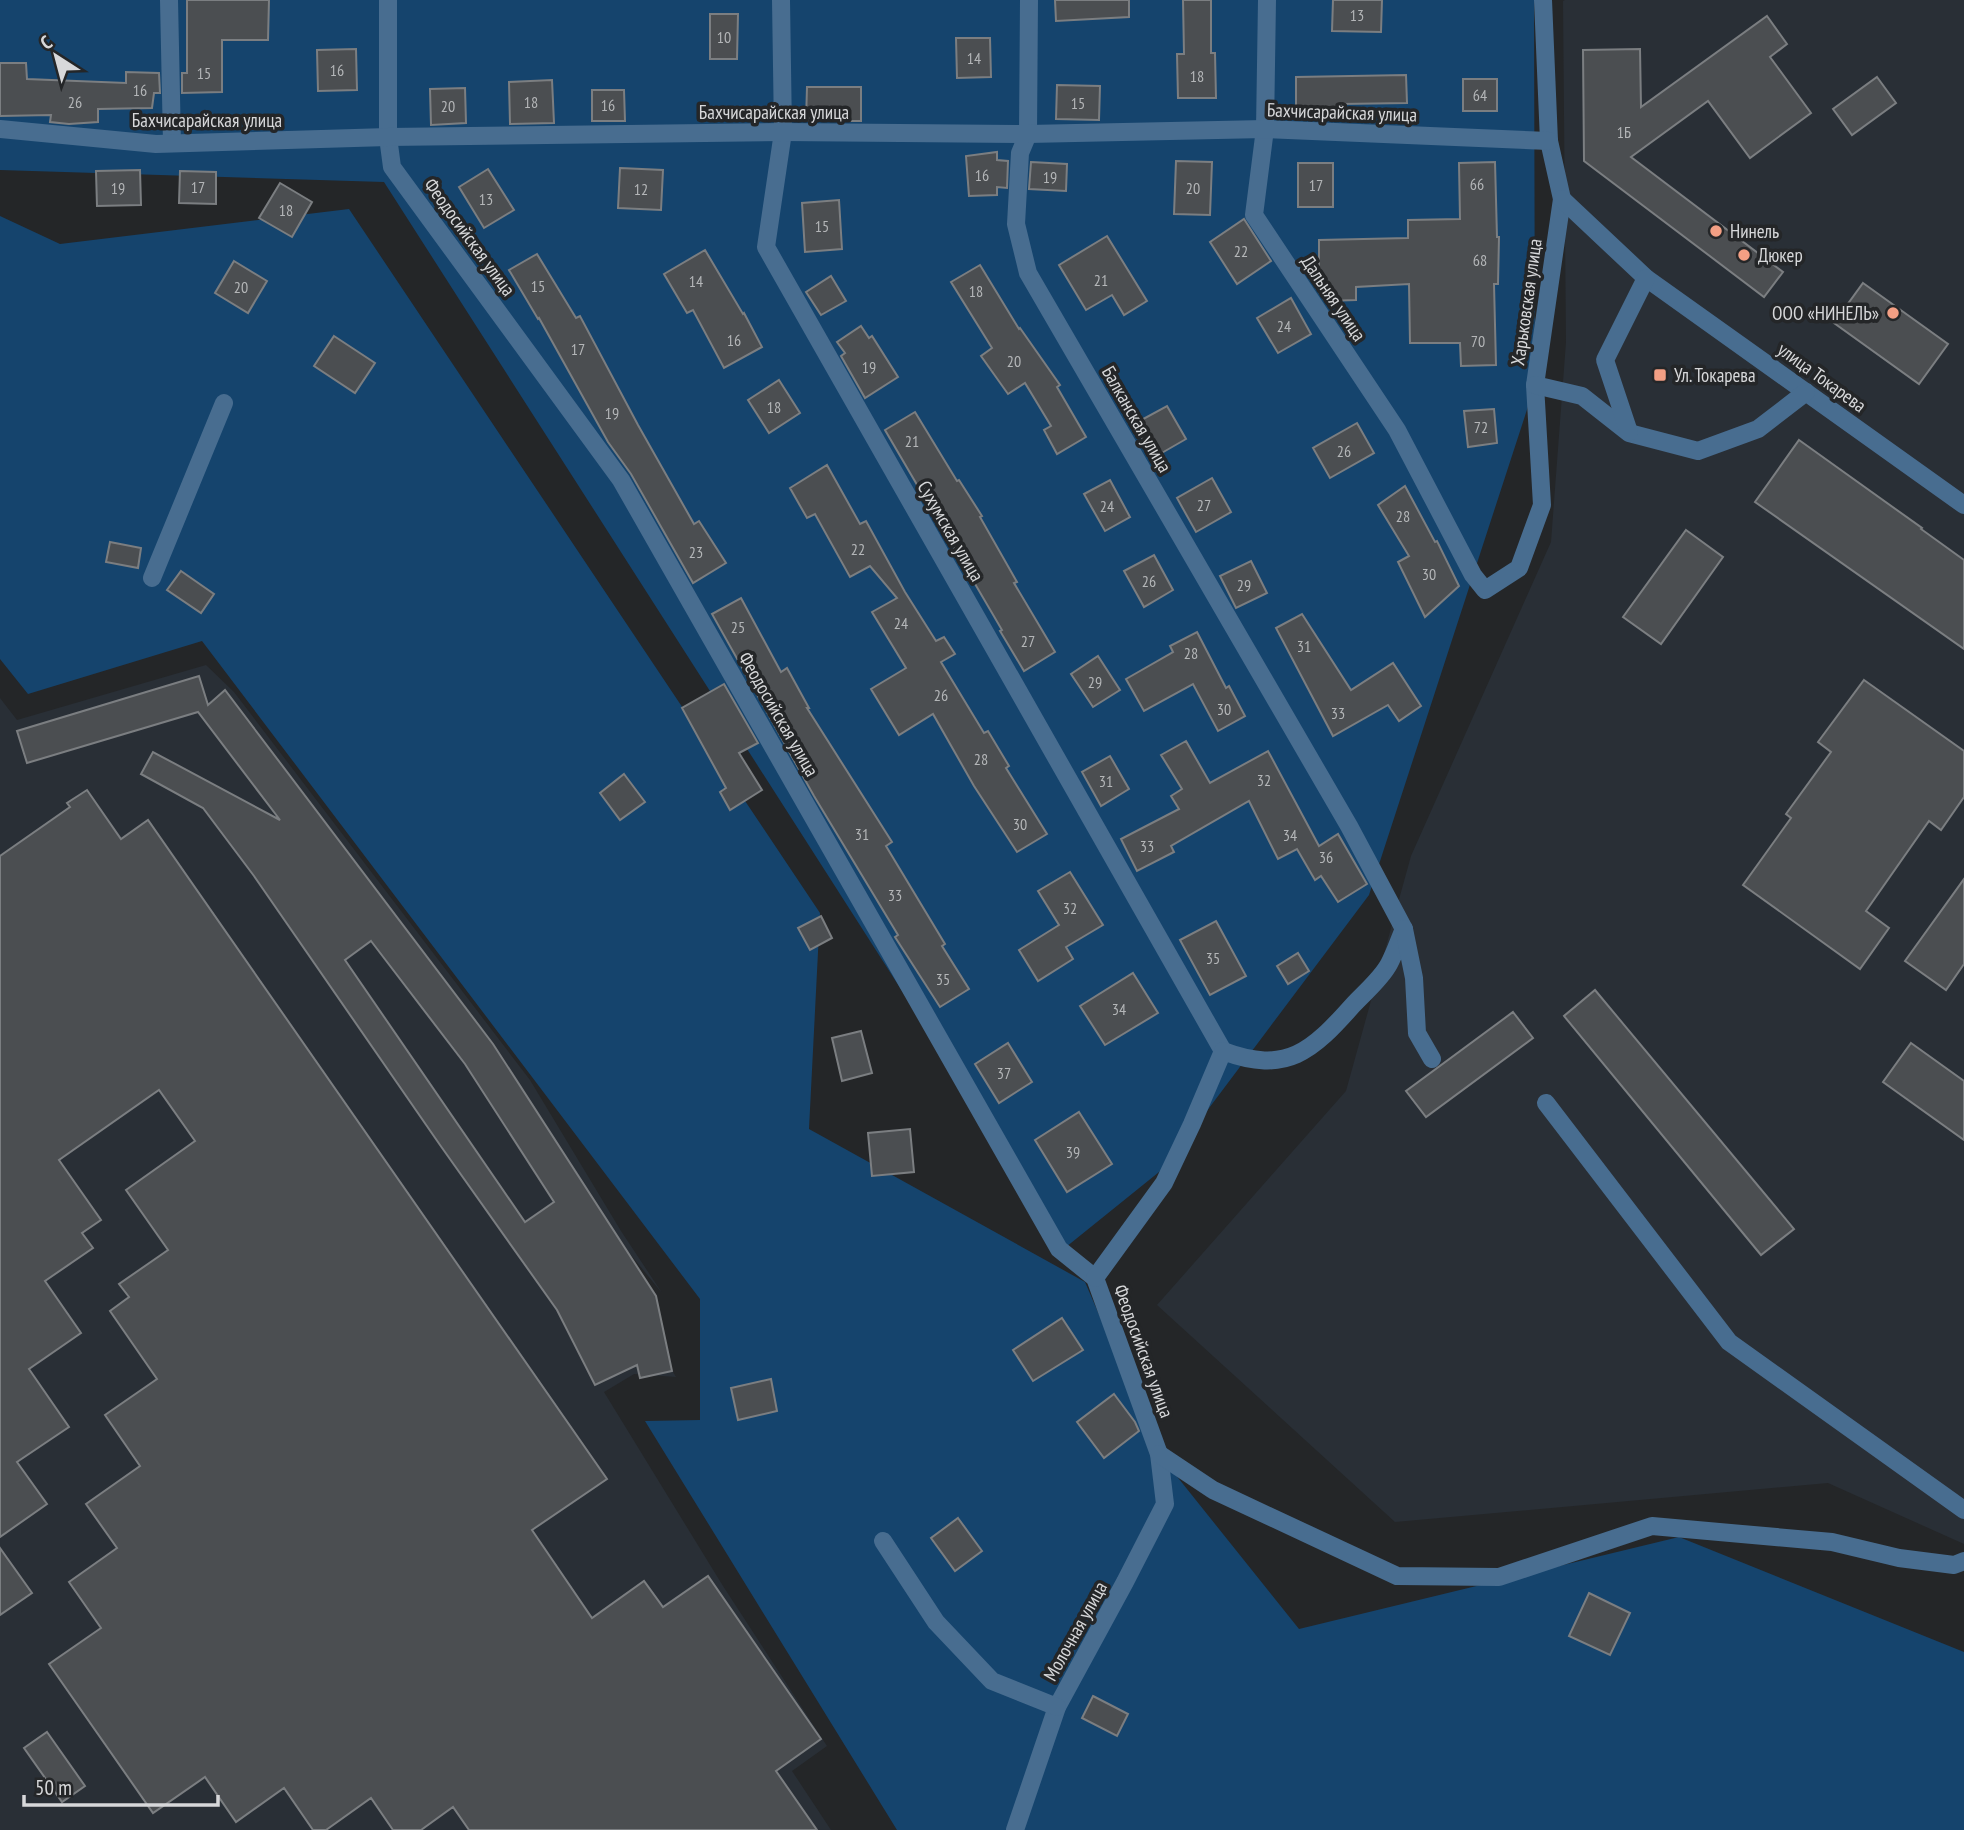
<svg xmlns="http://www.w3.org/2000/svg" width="1964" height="1830" viewBox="0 0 1964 1830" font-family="'PT Sans Narrow',sans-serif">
	<rect width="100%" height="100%" fill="#242628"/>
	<g fill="#292f36">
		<polygon points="1565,0 1964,0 1964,1544 1828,1483 1395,1522 1157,1305 1346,1091 1411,856 1551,542 1566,342 1563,1"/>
		<polygon points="206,665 234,692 530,1080 621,1231 662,1293 545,1150 676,1377 634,1374 604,1392 723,1586 827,1746 792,1771 831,1830 0,1830 0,698 17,720"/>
	</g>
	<g fill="#15446d" fill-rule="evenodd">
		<polygon points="0,0 1534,0 1535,385 1369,895 1164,1168 1066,1247 384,182 0,170"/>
		<path d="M349 209 820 913 809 1129 1085 1282 1159 1454 1299 1629 1679 1537 1964 1652V1830H897L645 1421 700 1420V1299L202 641 28 694 0 659V216L60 244ZM234 261 248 313 215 293ZM334 336 375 363 355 392 314 366ZM624 774 645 801 620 820 600 792Z"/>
	</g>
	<g fill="#4b4e51" stroke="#7b7e81" stroke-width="2" fill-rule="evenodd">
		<polygon points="187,0 269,0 268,40 222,40 222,92 182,93 182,73 187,73"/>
		<polygon points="1055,0 1129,0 1129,17 1056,21"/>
		<polygon points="1183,0 1211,0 1211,53 1215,53 1216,98 1178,98 1177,54 1184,54"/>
		<polygon points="1333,0 1382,0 1381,32 1332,31"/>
		<polygon points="710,14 738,14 737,59 710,59"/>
		<polygon points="1767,16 1787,44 1770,57 1811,113 1750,158 1708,101 1631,157 1783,272 1764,297 1584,161 1583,50 1640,49 1641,107"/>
		<polygon points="956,38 990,38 991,77 957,78"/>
		<polygon points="356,49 357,90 318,91 317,50"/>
		<polygon points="0,63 26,63 27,79 126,83 126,72 159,73 160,93 154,93 152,108 98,109 98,122 69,124 50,122 51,115 0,116"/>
		<polygon points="1406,75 1407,103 1341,104 1341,114 1296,115 1296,77"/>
		<polygon points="1877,77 1896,103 1852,135 1833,109"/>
		<rect x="1463" y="79" width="34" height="32"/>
		<polygon points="552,80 554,123 510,124 509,82"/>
		<polygon points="1057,85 1100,86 1099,120 1056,119"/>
		<polygon points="807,87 861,87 861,121 806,121"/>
		<polygon points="465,88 466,123 431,125 430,89"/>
		<polygon points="592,90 624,90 625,121 592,121"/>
		<polygon points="997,152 997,160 1008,161 1007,188 997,187 997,195 969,196 966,156"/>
		<polygon points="1176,161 1212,162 1210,215 1174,214"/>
		<polygon points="1031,162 1067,164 1066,191 1029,189"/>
		<polygon points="1495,162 1497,237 1499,237 1498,284 1494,284 1496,365 1461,366 1460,343 1410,343 1409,284 1356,287 1356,300 1325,301 1319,292 1319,240 1408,238 1408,220 1460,219 1459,163"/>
		<rect x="1298" y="163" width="35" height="44"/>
		<polygon points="620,168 663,170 661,210 618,208"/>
		<polygon points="488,169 514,210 484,228 459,187"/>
		<polygon points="140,170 141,205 97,206 96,171"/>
		<polygon points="180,171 216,172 216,204 179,203"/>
		<polygon points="280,183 312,202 292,237 259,218"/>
		<polygon points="839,200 842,249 805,252 802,203"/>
		<polygon points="1244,219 1271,261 1237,284 1210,242"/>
		<polygon points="1107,236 1147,301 1124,315 1112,295 1086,310 1059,265"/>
		<polygon points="705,250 743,314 744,313 762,347 724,368 693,310 687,313 664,274"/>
		<polygon points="537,254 576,318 580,316 638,425 694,524 699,521 726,563 693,583 631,474 608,442 539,318 538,319 509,270"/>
		<polygon points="234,261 267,281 248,313 215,293"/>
		<polygon points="980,265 1019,329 1020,328 1060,385 1057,387 1086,437 1057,454 1044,430 1051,426 1025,383 1008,394 981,356 992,348 951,282"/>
		<polygon points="831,276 846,301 821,315 806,292"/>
		<polygon points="1863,283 1948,344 1919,384 1834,323"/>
		<polygon points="1291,298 1311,334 1278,353 1257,318"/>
		<polygon points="861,326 869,338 872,336 898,377 865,398 841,356 845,353 837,342"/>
		<polygon points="334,336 375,363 355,393 314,366"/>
		<polygon points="779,380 800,413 769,433 748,400"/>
		<polygon points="1167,406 1186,439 1153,458 1134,424"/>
		<polygon points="1494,409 1497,443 1468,447 1464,411"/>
		<polygon points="915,412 957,481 959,480 982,516 980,517 1017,582 1014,583 1055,652 1024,671 1000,631 1002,630 885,430"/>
		<polygon points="1357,423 1374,453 1330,478 1313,448"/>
		<polygon points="1799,440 1922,528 1921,529 1964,560 1964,649 1755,502"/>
		<polygon points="827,465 860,524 866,521 905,592 936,641 944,637 955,654 941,662 984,733 988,731 1009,766 1006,768 1047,834 1017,852 974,786 933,714 899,735 871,689 906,668 872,612 897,598 870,566 850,577 815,514 807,518 790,488"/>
		<polygon points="1212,478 1231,512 1196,532 1177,498"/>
		<polygon points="1110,480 1130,517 1105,531 1084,494"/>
		<polygon points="1405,486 1435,542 1437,541 1459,586 1425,617 1398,562 1409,556 1378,505"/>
		<polygon points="1686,530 1723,557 1661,644 1623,617"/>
		<polygon points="110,542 141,548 138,568 106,562"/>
		<polygon points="1154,555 1173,590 1144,607 1124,571"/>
		<polygon points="1251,561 1267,593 1236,608 1220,576"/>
		<polygon points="181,571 214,594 201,613 167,590"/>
		<polygon points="741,598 781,672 787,668 809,708 807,708 892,842 886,846 945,944 942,946 969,989 940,1007 895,937 898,935 814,796 712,614"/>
		<polygon points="1302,614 1351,690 1393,663 1421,706 1399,721 1388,705 1333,736 1276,628"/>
		<polygon points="1197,632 1226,688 1229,686 1245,716 1218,731 1193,684 1144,711 1126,679 1173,652 1170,646"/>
		<polygon points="1098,656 1120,690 1093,707 1071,674"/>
		<path d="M199 676 208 705 225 690 493 1044 656 1296 672 1371 640 1378 637 1365 595 1385 557 1310 440 1145 254 876 203 808 141 774 153 752 280 820 198 712 27 763 17 731ZM371 941 465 1064 554 1202 525 1222 345 960Z"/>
		<polygon points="1864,680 1964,751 1964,797 1941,830 1929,821 1866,911 1889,928 1860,969 1743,885 1791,818 1786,814 1831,752 1818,742"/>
		<polygon points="724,684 758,743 739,753 762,790 730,810 720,792 726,788 682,708"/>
		<polygon points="1186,741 1210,783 1268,751 1319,846 1338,834 1367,884 1338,902 1321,876 1315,880 1297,849 1278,859 1249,801 1171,846 1174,852 1137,871 1121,839 1179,809 1171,796 1182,789 1161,755"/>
		<polygon points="1110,756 1129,789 1101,806 1082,772"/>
		<polygon points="624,774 645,802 620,820 600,793"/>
		<polygon points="87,790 121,839 148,820 607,1479 532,1530 592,1618 644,1581 663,1607 708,1576 821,1739 776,1771 817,1830 469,1830 453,1807 421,1830 393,1830 371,1798 326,1830 313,1830 284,1788 236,1822 205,1777 153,1813 49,1664 101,1628 69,1582 117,1548 86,1504 140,1466 105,1415 157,1379 110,1311 129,1297 119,1284 168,1250 126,1190 195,1141 159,1090 59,1160 101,1220 82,1233 93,1248 45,1281 81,1333 29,1369 69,1427 17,1462 47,1504 0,1537 0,856 70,807 67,803"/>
		<polygon points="1070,872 1103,925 1066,947 1073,959 1038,981 1019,950 1059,925 1038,891"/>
		<polygon points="1964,879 1964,964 1946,990 1905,961"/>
		<polygon points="821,916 832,938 810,950 798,928"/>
		<polygon points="1216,921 1246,976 1210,995 1180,940"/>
		<polygon points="1298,953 1309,971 1288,984 1277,966"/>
		<polygon points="1133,973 1158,1013 1105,1045 1080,1006"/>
		<polygon points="1595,990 1794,1229 1761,1255 1564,1016"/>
		<polygon points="1513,1012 1533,1038 1426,1117 1406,1091"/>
		<polygon points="861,1031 872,1073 842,1081 832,1038"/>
		<polygon points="1008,1043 1032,1082 999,1103 975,1064"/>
		<polygon points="1911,1043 1964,1081 1964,1140 1883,1082"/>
		<polygon points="1079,1112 1112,1164 1067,1192 1035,1140"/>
		<polygon points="910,1129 914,1172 872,1176 868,1133"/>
		<polygon points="1062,1318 1083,1350 1033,1381 1013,1350"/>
		<polygon points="771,1379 777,1411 738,1420 731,1388"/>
		<polygon points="1114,1394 1135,1422 1139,1431 1104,1458 1077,1422"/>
		<polygon points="958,1518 982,1551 955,1571 931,1538"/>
		<polygon points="0,1548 32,1593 0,1615"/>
		<polygon points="1589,1593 1630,1613 1610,1655 1569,1636"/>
		<polygon points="1093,1696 1128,1714 1117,1736 1082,1718"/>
		<polygon points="47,1732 85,1786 62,1802 24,1748"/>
	</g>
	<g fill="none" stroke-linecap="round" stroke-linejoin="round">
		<g stroke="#486d90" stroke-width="18">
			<polyline points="169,0 172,143"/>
			<polyline points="388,0 388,137 392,167 621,480 1059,1249 1095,1278 1159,1454 1165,1504 1125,1582 1057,1707 1015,1830"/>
			<polyline points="781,0 783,132 766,247 1223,1051"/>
			<path d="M1029 0 1028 134 1020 153 1016 224 1028 273 1349 826 1404 929C1399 940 1395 953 1389 964 1381 979 1365 992 1353 1005 1312 1051 1287 1075 1223 1051L1192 1124 1164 1183 1095 1278"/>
			<polyline points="1267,0 1265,129 1254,215 1397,430 1473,575 1485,590 1519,568 1542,505 1535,385 1562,199 1549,141 1543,0"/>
			<polyline points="0,129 156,144 388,137 783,132 1028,134 1265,129 1549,141"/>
			<polyline points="1562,199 1646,278 1964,505"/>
			<polyline points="1535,385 1582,396 1629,433 1698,451 1758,429 1806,392"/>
			<polyline points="1629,432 1605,360 1646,278"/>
			<polyline points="152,578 224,403"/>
			<polyline points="1404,929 1414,978 1417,1033 1432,1059"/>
			<polyline points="1546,1103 1729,1342 1964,1510"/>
			<polyline points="1159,1454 1213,1490 1397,1576 1499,1577 1652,1526 1832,1542 1899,1558 1954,1565 1964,1561"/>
			<polyline points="883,1541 936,1622 992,1681 1057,1707"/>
		</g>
	</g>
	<g fill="#f39f84" stroke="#242628" stroke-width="2.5">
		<circle cx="1716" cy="231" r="7"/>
		<circle cx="1744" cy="255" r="7"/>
		<circle cx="1893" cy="313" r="7"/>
		<rect x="1653" y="368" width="14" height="14" rx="3.5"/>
	</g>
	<g text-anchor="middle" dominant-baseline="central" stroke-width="7" stroke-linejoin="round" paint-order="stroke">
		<g font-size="16" fill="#b4b6b8">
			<text x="1357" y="15">13</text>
			<text x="724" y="37">10</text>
			<text x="974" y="58">14</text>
			<text x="337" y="70">16</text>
			<text x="204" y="73">15</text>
			<text x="1197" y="76">18</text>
			<text x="140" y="90">16</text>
			<text x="1480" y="95">64</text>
			<text x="75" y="102">26</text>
			<text x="531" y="102">18</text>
			<text x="1078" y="103">15</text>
			<text x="608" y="105">16</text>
			<text x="448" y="106">20</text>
			<text x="1624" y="132">1Б</text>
			<text x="982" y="175">16</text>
			<text x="1050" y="177">19</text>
			<text x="1477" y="184">66</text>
			<text x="1316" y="185">17</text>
			<text x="198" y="187">17</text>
			<text x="118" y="188">19</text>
			<text x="1193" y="188">20</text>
			<text x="641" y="189">12</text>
			<text x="486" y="199">13</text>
			<text x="286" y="210">18</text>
			<text x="822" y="226">15</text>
			<text x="1241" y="251">22</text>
			<text x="1480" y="260">68</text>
			<text x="1101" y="280">21</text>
			<text x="696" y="281">14</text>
			<text x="538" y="286">15</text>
			<text x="241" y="287">20</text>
			<text x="976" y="291">18</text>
			<text x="1284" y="326">24</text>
			<text x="734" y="340">16</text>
			<text x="1478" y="341">70</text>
			<text x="578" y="349">17</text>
			<text x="1014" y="361">20</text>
			<text x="869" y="367">19</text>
			<text x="774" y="407">18</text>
			<text x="612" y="413">19</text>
			<text x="1481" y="427">72</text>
			<text x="912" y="441">21</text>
			<text x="1344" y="451">26</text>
			<text x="1204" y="505">27</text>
			<text x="1107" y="506">24</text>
			<text x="1403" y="516">28</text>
			<text x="858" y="549">22</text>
			<text x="696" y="552">23</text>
			<text x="1429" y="574">30</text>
			<text x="1149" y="581">26</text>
			<text x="1244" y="585">29</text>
			<text x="901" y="623">24</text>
			<text x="738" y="627">25</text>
			<text x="1028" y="641">27</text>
			<text x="1304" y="646">31</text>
			<text x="1191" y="653">28</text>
			<text x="1095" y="682">29</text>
			<text x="941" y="695">26</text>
			<text x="1224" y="709">30</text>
			<text x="1338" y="713">33</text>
			<text x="981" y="759">28</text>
			<text x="1264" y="780">32</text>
			<text x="1106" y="781">31</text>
			<text x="1020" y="824">30</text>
			<text x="862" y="834">31</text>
			<text x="1290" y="835">34</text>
			<text x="1147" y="846">33</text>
			<text x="1326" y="857">36</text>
			<text x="895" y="895">33</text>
			<text x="1070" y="908">32</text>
			<text x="1213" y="958">35</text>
			<text x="943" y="979">35</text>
			<text x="1119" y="1009">34</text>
			<text x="1004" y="1073">37</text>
			<text x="1073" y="1152">39</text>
		</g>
		<g font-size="19" fill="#d7d8da" stroke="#242628">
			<text x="774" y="112">Бахчисарайская улица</text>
			<text transform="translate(1342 112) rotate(2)">Бахчисарайская улица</text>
			<text x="207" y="120">Бахчисарайская улица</text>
			<text transform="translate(470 237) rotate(54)">Феодосийская улица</text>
			<text transform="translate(1334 298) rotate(56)">Дальняя улица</text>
			<text transform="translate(1526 302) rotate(-82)">Харьковская улица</text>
			<text transform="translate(1822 377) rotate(36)">улица Токарева</text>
			<text transform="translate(1137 419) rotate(60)">Балканская улица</text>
			<text transform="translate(951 531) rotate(60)">Сухумская улица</text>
			<text transform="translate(779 714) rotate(60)">Феодосийская улица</text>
			<text transform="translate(1144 1351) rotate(70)">Феодосийская улица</text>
			<text transform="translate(1075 1631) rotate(-61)">Молочная улица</text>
		</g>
		<g font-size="19" fill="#d7d8da" stroke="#242628" text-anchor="start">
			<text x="1730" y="231">Нинель</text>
			<text x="1758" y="255">Дюкер</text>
			<text x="1879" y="313" text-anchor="end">ООО «НИНЕЛЬ»</text>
			<text x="1674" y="375">Ул. Токарева</text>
		</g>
	</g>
	<g transform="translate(56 56) rotate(324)" stroke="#242628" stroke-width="5" paint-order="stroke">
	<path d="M0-5L12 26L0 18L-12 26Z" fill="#d7d8da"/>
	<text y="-10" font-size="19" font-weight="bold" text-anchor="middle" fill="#d7d8da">С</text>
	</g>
	<path d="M24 1795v10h194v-10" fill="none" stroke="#d7d8da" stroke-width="3.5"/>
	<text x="35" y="1795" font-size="21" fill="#d7d8da" stroke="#242628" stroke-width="5" paint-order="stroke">50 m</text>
</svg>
